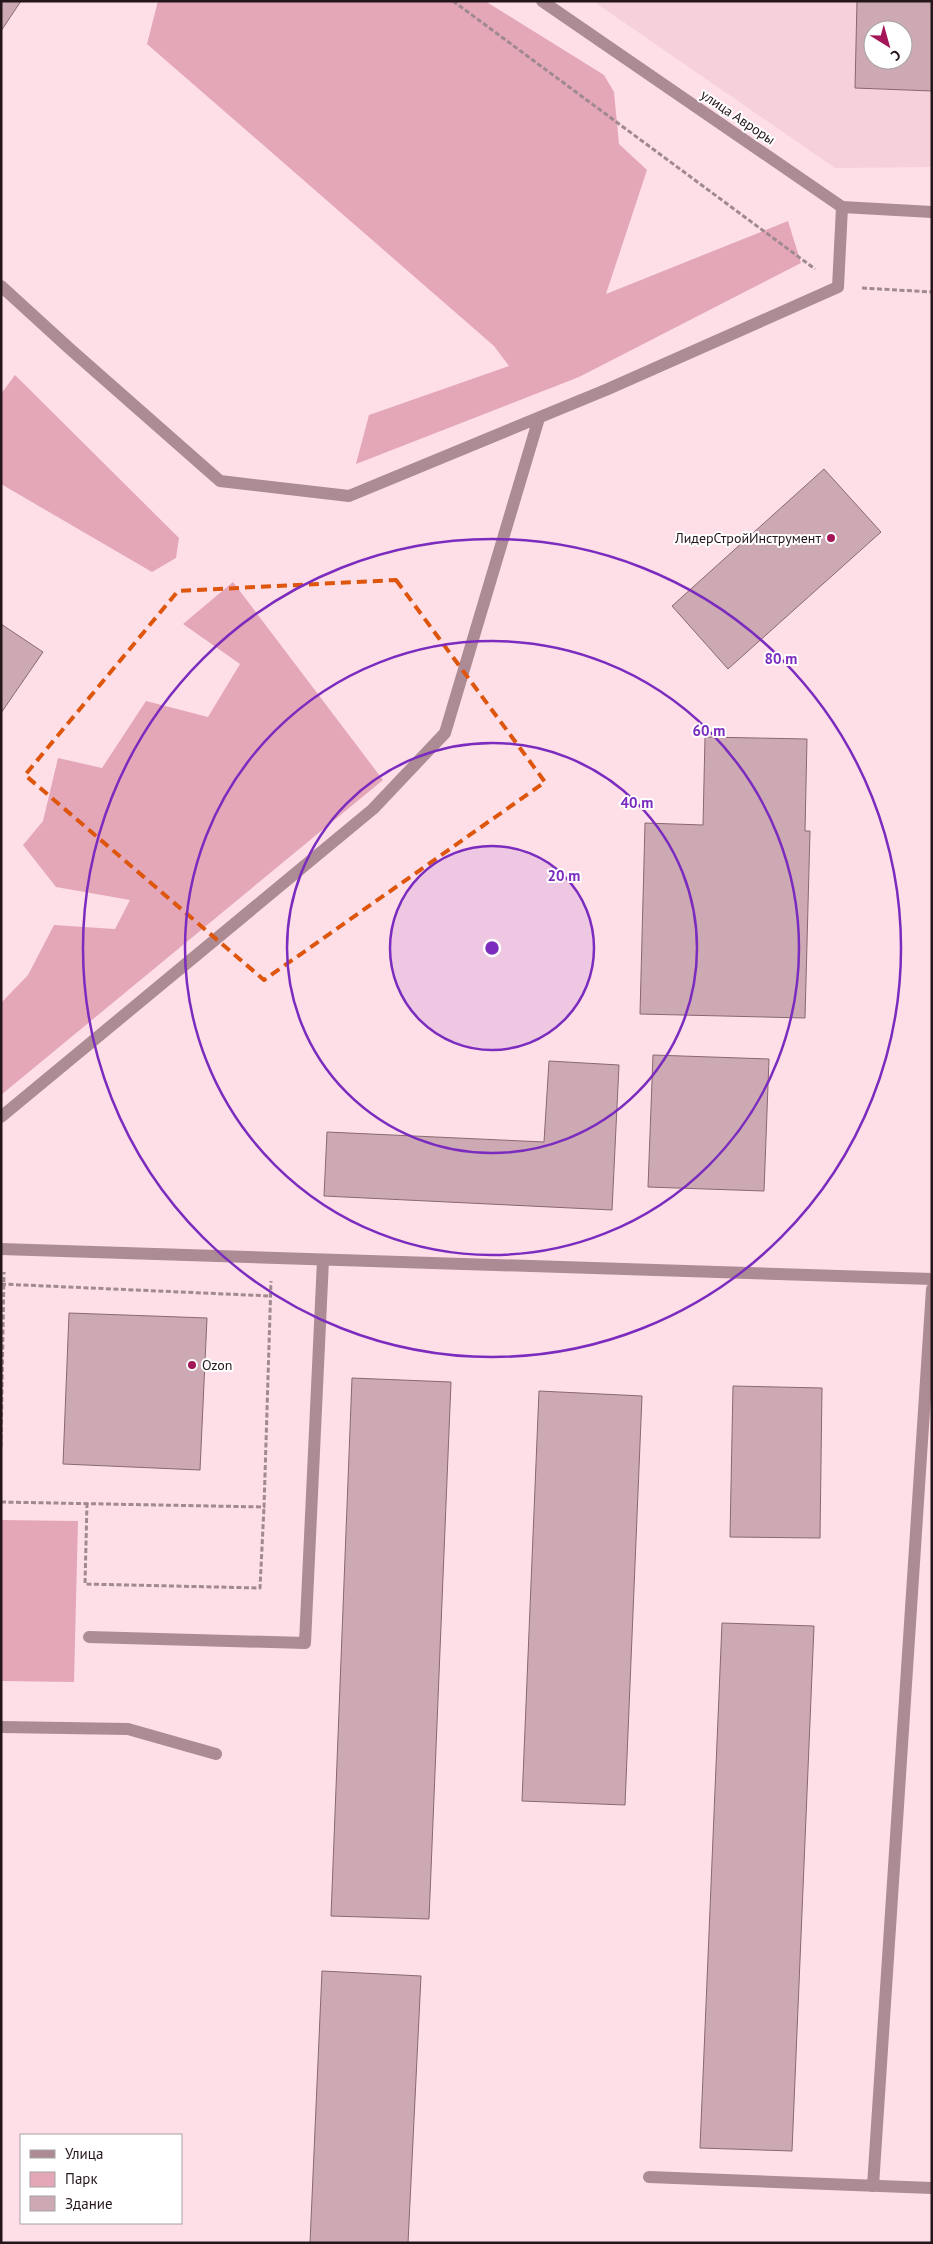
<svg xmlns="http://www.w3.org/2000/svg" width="933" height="2244" viewBox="0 0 933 2244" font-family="'PT Sans',sans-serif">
	<rect width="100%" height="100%" fill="#fedfe7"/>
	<path fill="#f6d0da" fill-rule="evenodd" d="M593 1H932V167L835 168ZM873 30H903V60H873Z"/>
	<g fill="#e4a7b8">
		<polygon points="158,1 485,1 604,75 614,92 619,144 647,170 606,294 788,221 801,263 579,377 356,464 369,415 509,366 494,346 147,44"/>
		<polygon points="15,375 179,538 176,558 152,572 1,484 1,394"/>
		<polygon points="233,582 383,780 1,1095 1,1003 28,975 54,925 115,929 130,900 56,887 23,845 43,821 58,758 102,768 146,701 208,717 240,664 183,624"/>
		<polygon points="1,1520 78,1521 74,1682 1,1681"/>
	</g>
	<g fill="#cda9b3" stroke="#896871" fill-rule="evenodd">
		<polygon points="1,1 21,1 1,31"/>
		<path d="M857 1H932V91L855 88ZM873 30H903V60H873Z"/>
		<polygon points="824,469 881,532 728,669 672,606"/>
		<polygon points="1,624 43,652 1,713"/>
		<polygon points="705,737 807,739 805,831 810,831 805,1018 640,1014 645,823 703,825"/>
		<polygon points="653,1055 769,1059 764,1191 648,1187"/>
		<polygon points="549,1061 619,1065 612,1210 324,1196 327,1132 544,1142"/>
		<polygon points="69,1313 207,1318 200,1470 63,1464"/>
		<polygon points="352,1378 451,1382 429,1919 331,1916"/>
		<polygon points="733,1386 822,1388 820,1538 730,1537"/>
		<polygon points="539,1391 642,1396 625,1805 522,1801"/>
		<polygon points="722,1623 814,1626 792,2151 700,2148"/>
		<polygon points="322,1971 421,1976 408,2243 310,2243"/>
	</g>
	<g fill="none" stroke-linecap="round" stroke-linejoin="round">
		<g stroke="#a18990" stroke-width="3" stroke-dasharray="5 2.5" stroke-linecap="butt">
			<polyline points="453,1 815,269"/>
			<polyline points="862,288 932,292"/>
			<polyline points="1,1284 270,1296"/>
			<polyline points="1,1447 4,1272"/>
			<polyline points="1,1502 264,1507 271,1281"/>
			<polyline points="87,1503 85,1584 260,1588 264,1507"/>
		</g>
		<g stroke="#ad8b94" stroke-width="12">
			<polyline points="542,1 842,207 932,212"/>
			<polyline points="1,286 70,349 220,481 349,496 608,389 838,287 842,207"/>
			<polyline points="1,1117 373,809 445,733 539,418"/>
			<polyline points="1,1249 932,1279"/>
			<polyline points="89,1637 305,1643 323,1260"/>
			<polyline points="1,1727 128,1729 216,1754"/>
			<polyline points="649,2177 932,2188"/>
			<polyline points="873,2186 932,1289"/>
		</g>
	</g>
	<path fill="none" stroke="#de560d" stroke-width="4" stroke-dasharray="10 6" stroke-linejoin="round" d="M396 580 545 782 264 980 25 775 178 591Z"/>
	<circle cx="492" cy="948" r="102" fill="#7b2cbf" fill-opacity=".12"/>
	<g fill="none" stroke="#7b2cbf" stroke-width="2.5">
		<circle cx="492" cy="948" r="102"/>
		<circle cx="492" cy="948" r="205"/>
		<circle cx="492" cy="948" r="307"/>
		<circle cx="492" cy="948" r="409"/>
	</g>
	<g fill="#a51658" stroke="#fff" stroke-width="2">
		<circle cx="831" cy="538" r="5"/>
		<circle cx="192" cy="1365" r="5"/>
	</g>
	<g text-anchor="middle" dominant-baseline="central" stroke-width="4" stroke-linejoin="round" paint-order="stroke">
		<g font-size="14" fill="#24161a" stroke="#fff">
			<text transform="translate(738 117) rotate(34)">улица Авроры</text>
		</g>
		<g font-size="14" fill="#24161a" stroke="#fff" text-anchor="end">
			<text x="821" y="538">ЛидерСтройИнструмент</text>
			<text x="202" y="1365" text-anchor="start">Ozon</text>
		</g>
	</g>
	<circle cx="492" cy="948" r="8" fill="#7b2cbf" stroke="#fff" stroke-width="2.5"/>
	<g font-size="15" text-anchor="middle" font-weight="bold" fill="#7b2cbf" stroke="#fff" stroke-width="4" stroke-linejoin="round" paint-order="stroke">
		<text x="781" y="664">80 m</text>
		<text x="709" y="736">60 m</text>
		<text x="637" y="808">40 m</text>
		<text x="564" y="881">20 m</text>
	</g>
	<rect width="933" height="2244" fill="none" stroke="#24161a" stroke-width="5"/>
	<rect x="20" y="2134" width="162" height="90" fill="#ffffff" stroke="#a7a2a3"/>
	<rect x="30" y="2150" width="25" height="8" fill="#ad8b94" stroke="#a7a2a3"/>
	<text x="65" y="2159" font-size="15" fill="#24161a">Улица</text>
	<rect x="30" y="2172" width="25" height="15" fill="#e4a7b8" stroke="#a7a2a3"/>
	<text x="65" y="2184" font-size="15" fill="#24161a">Парк</text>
	<rect x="30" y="2196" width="25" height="15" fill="#cda9b3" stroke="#a7a2a3"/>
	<text x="65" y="2209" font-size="15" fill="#24161a">Здание</text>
	<g transform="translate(888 45) rotate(143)"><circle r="24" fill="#ffffff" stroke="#a7a2a3"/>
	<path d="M0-4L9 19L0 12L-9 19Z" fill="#a51658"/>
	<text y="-8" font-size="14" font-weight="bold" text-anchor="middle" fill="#24161a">С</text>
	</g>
</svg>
